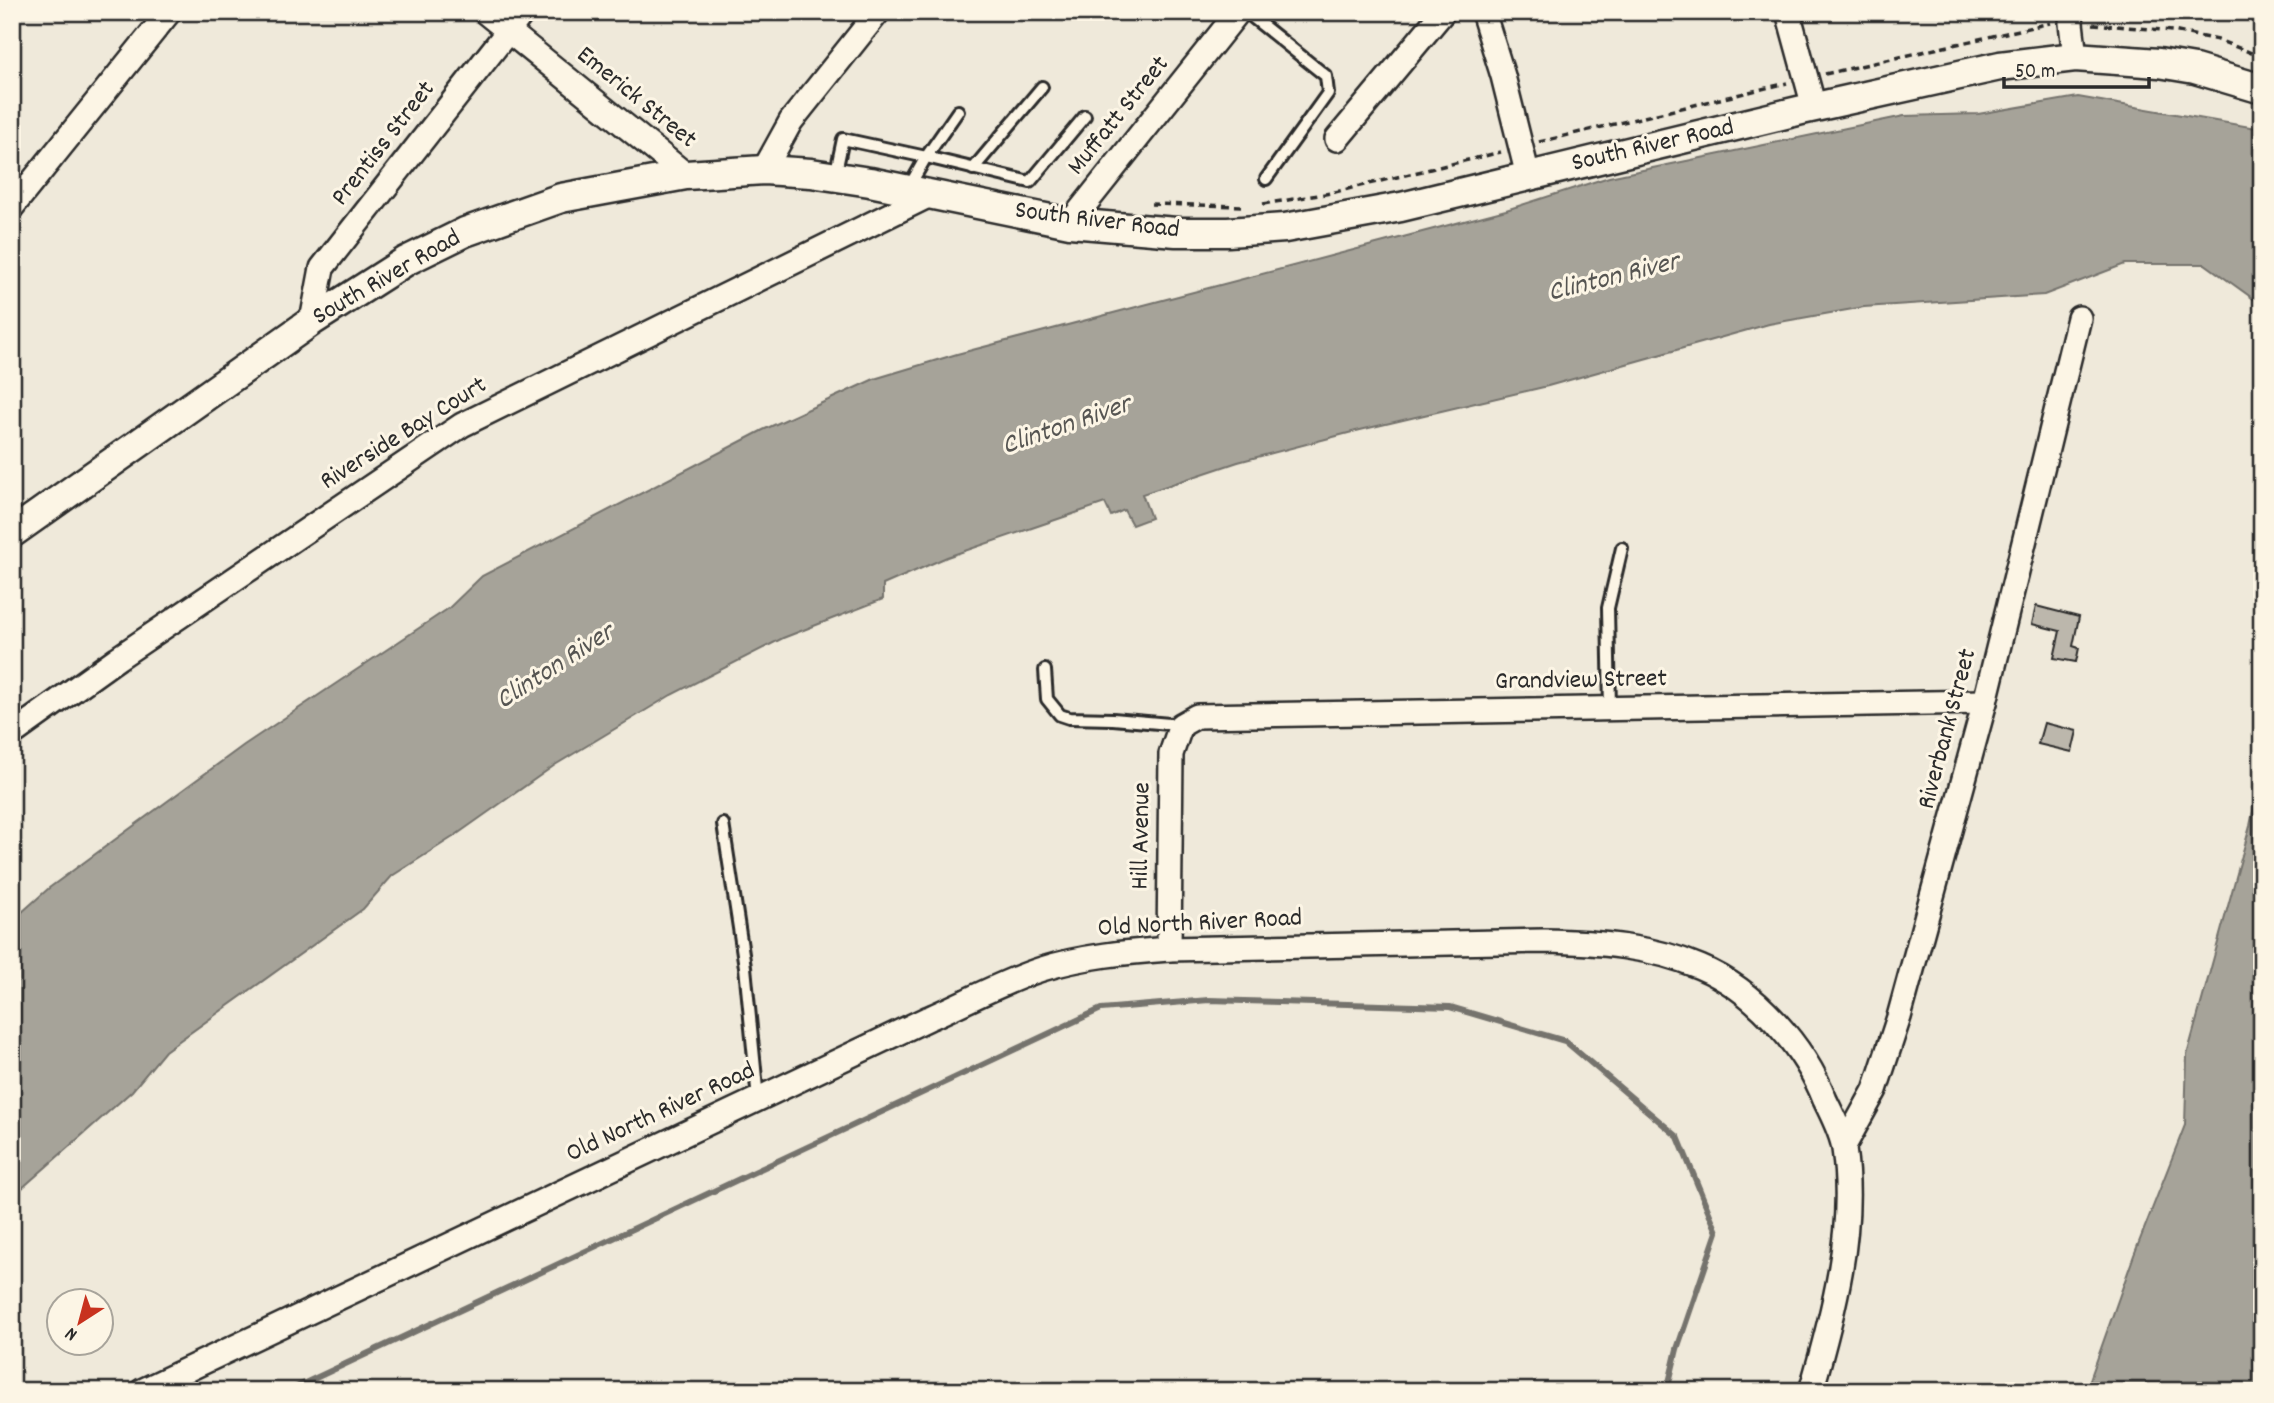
<svg xmlns="http://www.w3.org/2000/svg" width="2274" height="1403" viewBox="0 0 2274 1403" font-family="Dekko,sans-serif">
	<rect width="100%" height="100%" fill="#efe9da"/>
	<filter id="ink" filterUnits="userSpaceOnUse"><feTurbulence type="fractalNoise" baseFrequency=".0143" numOctaves="2"/><feDisplacementMap in="SourceGraphic" scale="14" xChannelSelector="R" yChannelSelector="G"/><feConvolveMatrix kernelMatrix="1 2 1 2 8 2 1 2 1" color-interpolation-filters="sRGB"/></filter>
	<g filter="url(#ink)">
		<g fill="#a6a399" stroke="#75736d" stroke-width="2">
			<polygon points="2078,97 2262,129 2262,305 2205,264 2125,264 2044,295 1864,307 1769,324 1548,386 1356,431 1238,462 1142,494 1151,518 1132,525 1124,510 1111,516 1105,503 947,557 883,585 883,599 783,638 671,695 555,765 453,837 392,876 363,909 165,1051 132,1091 12,1197 12,921 49,888 244,745 449,608 482,576 763,430 874,379 957,354 1506,210 1609,177 1904,116 1978,114"/>
			<polygon points="2262,767 2262,1391 2086,1391 2134,1255 2185,1125 2187,1055 2250,826"/>
		</g>
		<g fill="none" stroke-linecap="round" stroke-linejoin="round">
			<polyline stroke="#75736d" stroke-width="6" points="288,1391 1101,1009 1209,1000 1450,1007 1565,1041 1678,1137 1717,1232 1677,1349 1667,1391"/>
		</g>
		<g fill="#bcb7ac" stroke="#2b2b2b" stroke-width="2">
			<polygon points="2036,606 2079,617 2073,646 2079,648 2076,662 2054,658 2060,631 2032,624"/>
			<polygon points="2044,723 2077,731 2072,752 2038,744"/>
		</g>
		<g fill="none" stroke-linecap="round" stroke-linejoin="round">
			<g stroke="#2b2b2b" stroke-width="16">
				<g id="service">
					<polyline points="1246,12 1326,76 1328,93 1266,179"/>
					<polyline points="958,111 926,157 1030,182 1085,116"/>
					<polyline points="973,169 1042,87"/>
					<polyline points="835,176 843,139 926,157 909,187"/>
					<polyline points="1045,670 1047,699 1060,715 1069,718 1113,719 1181,725"/>
					<polyline points="1610,708 1608,608 1622,548"/>
					<polyline points="723,824 745,967 758,1099"/>
				</g>
			</g>
			<g stroke="#2b2b2b" stroke-width="28">
				<g id="minor">
					<polyline points="485,12 686,175"/>
					<polyline points="1483,12 1503,76 1528,176"/>
					<polyline points="1788,12 1814,107"/>
					<polyline points="2072,12 2071,23 2075,57"/>
					<polyline points="1337,139 1443,12"/>
					<polyline points="764,170 791,121 878,12"/>
					<polyline points="12,207 169,12"/>
					<polyline points="1070,223 1238,12"/>
					<polyline points="312,321 322,268 523,12"/>
					<polyline points="12,734 118,658 462,425 930,195"/>
					<polyline points="1169,949 1171,754 1181,725 1197,716 1985,702"/>
					<polyline points="1844,1146 1875,1090 1899,1017 1985,702 2079,318"/>
					<path d="M142 1391 929 1018C966 1002 1004 981 1042 969 1084 956 1126 952 1169 949L1544 941C1596 942 1652 946 1700 967 1755 990 1804 1046 1825 1100 1832 1115 1842 1133 1844 1149 1856 1229 1833 1315 1811 1391"/>
				</g>
			</g>
			<g stroke="#2b2b2b" stroke-width="33">
				<polyline id="tertiary" points="12,533 312,321 406,261 465,232 561,198 686,175 764,170 811,173 870,182 1070,223 1176,232 1228,232 1285,228 1401,207 1802,110 2000,66 2075,57 2159,63 2195,69 2262,89"/>
			</g>
			<g stroke="#2b2b2b" stroke-width="3.5" stroke-dasharray="7 5" stroke-linecap="butt">
				<polyline points="2093,24 2173,31 2218,40 2262,57"/>
				<polyline points="1825,74 2050,23"/>
				<polyline points="1539,142 1787,83"/>
				<polyline points="1151,204 1241,206"/>
				<polyline points="1263,204 1331,193 1501,152"/>
			</g>
			<use href="#service" stroke="#fcf5e5" stroke-width="10"/>
			<use href="#minor" stroke="#fcf5e5" stroke-width="23"/>
			<use href="#tertiary" stroke="#fcf5e5" stroke-width="28"/>
		</g>
	</g>
	<g text-anchor="middle" dominant-baseline="central" stroke-width="6" stroke-linejoin="round" paint-order="stroke">
		<g font-size="26" fill="#2b2b2b" stroke="#fcf5e5">
			<text transform="translate(636 98) rotate(39)">Emerick Street</text>
			<text transform="translate(1119 116) rotate(-51)">Muffatt Street</text>
			<text transform="translate(384 144) rotate(-52)">Prentiss Street</text>
			<text transform="translate(1653 146) rotate(-13)">South River Road</text>
			<text transform="translate(1097 221) rotate(7)">South River Road</text>
			<text transform="translate(387 278) rotate(-30)">South River Road</text>
			<text transform="translate(404 434) rotate(-32)">Riverside Bay Court</text>
			<text transform="translate(1581 681) rotate(-1)">Grandview Street</text>
			<text transform="translate(1948 729) rotate(-75)">Riverbank Street</text>
			<text transform="translate(1142 836) rotate(-89)">Hill Avenue</text>
			<text transform="translate(1200 924) rotate(-3)">Old North River Road</text>
			<text transform="translate(661 1113) rotate(-25)">Old North River Road</text>
		</g>
		<g font-size="28" font-style="italic" fill="#565552" stroke="#fcf5e5">
			<text transform="translate(1614 279) rotate(-14)">Clinton River</text>
			<text transform="translate(1067 427) rotate(-19)">Clinton River</text>
			<text transform="translate(556 668) rotate(-33)">Clinton River</text>
		</g>
	</g>
	<rect width="2274" height="1403" fill="none" stroke="#fcf5e5" stroke-width="42"/>
	<rect x="21" y="21" width="2232" height="1361" fill="none" stroke="#2b2b2b" stroke-width="2.5" filter="url(#ink)"/>
	<g transform="translate(80 1322) rotate(216)"><circle r="33" fill="#fcf5e5" stroke="#a8a49b" stroke-width="2"/>
	<path d="M0-5L12 26L0 18L-12 26Z" fill="#c8321e"/>
	<text y="-10" font-size="19" font-weight="bold" text-anchor="middle" fill="#2b2b2b">N</text>
	</g>
	<path d="M2004 77v10h145v-10" fill="none" stroke="#2b2b2b" stroke-width="3.5"/>
	<text x="2015" y="77" font-size="21" fill="#2b2b2b" stroke="#fcf5e5" stroke-width="5" paint-order="stroke">50 m</text>
</svg>
